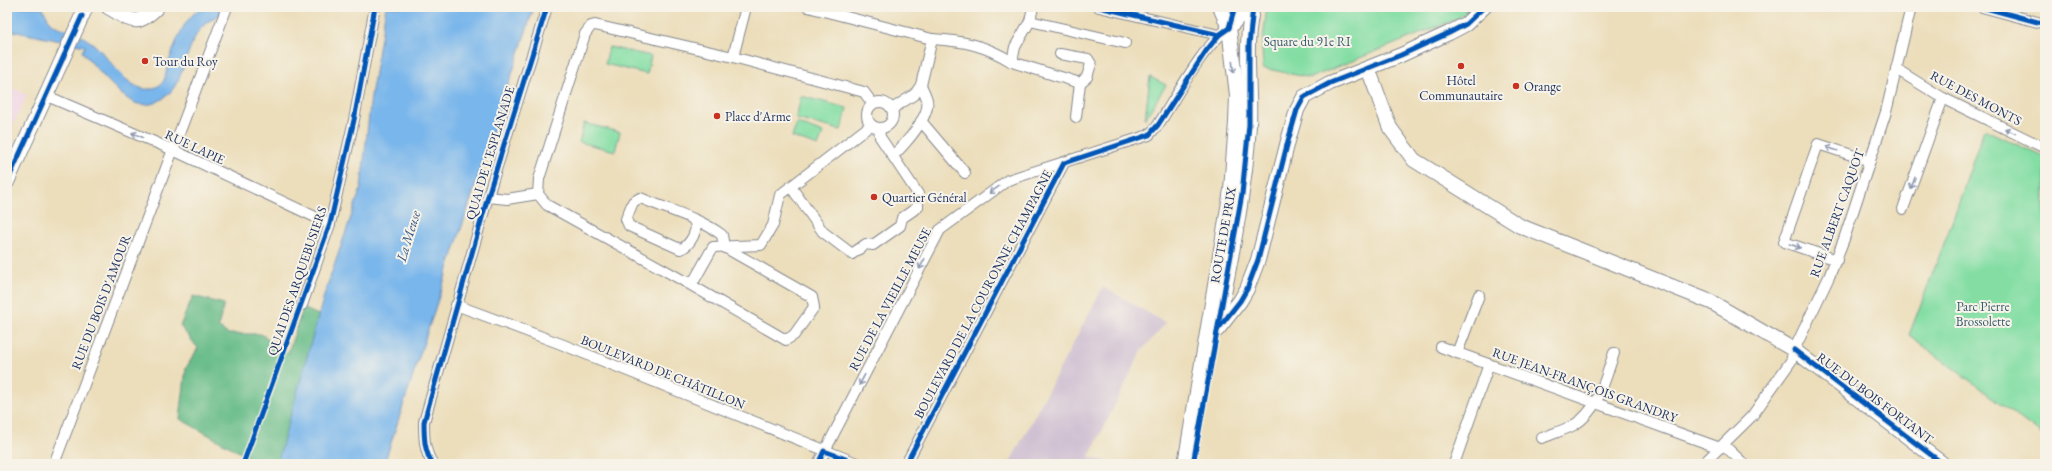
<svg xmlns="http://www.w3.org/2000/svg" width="2052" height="471" viewBox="0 0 2052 471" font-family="'EB Garamond',serif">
	<rect width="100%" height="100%" fill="#f7f3e8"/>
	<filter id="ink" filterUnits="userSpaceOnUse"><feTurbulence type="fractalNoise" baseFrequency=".025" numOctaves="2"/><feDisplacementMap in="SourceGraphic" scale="8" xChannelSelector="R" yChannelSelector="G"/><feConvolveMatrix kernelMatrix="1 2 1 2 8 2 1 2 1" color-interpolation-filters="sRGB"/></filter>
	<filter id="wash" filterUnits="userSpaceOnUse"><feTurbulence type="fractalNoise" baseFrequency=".012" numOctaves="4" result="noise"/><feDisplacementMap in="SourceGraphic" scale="16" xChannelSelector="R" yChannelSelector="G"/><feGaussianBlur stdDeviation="0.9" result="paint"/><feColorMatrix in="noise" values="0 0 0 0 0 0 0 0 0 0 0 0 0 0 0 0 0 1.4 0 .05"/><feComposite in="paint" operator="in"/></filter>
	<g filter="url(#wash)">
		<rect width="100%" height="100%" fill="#ecdebb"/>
		<polygon fill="#f0d0e4" points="7,85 27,95 7,138"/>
		<polygon fill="#cebed1" points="1103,287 1166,323 1142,350 1089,457 1119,464 1009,464"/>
		<g fill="#84dea4" stroke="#508681">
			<polygon points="1267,7 1471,7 1459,18 1310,78 1263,68 1262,48"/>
			<polygon points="609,47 651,56 647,74 605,64"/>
			<polygon points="1150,77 1166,85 1145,119"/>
			<polygon points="801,96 847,108 841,130 796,119"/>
			<polygon points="584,123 620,132 615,151 579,142"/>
			<polygon points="797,123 823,133 818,146 792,137"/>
			<polygon points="1984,129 2045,158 2045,437 1909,335 1950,228"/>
		</g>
		<polygon fill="#6bbd8a" stroke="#437674" points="193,296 224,304 218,327 228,334 261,334 288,353 303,308 327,319 292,464 247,464 248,457 180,419 186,368 198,348 180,326"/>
		<g fill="#79b6eb" stroke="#4a72a4">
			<path d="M7 7H42L51 24C65 30 80 33 92 43 109 56 122 84 144 89 151 90 159 87 163 82 166 77 166 72 167 67 174 48 182 18 202 8 209 4 226 7 235 7 224 13 209 19 201 28 188 44 186 67 176 84 168 99 149 110 133 102 117 94 95 66 82 52L85 46 7 30Z"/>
			<polygon points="386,7 534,7 384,464 277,464 325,292 361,188 371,96"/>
		</g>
	</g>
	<g filter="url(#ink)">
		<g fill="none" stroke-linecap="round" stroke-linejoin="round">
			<g stroke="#84868c" stroke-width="12">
				<g id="street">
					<polyline points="808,7 932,39 921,85 915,94 892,109"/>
					<polyline points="1033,7 1030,21 1125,43"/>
					<polyline points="1099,7 1219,35"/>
					<polyline points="1982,7 2045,24"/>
					<polyline points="1030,21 1015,47 1012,62 1080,83 1087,77 1091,64 1088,59 1060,54"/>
					<path d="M932 39C964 41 985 45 1012 62"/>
					<polyline points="733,57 746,7"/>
					<polyline points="1896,69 1943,98 2045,148"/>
					<polyline points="47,96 173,150 330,224"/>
					<circle cx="880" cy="115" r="13"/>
					<polyline points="1076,117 1080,83"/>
					<polyline points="921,121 965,173"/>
					<polyline points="871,125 780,195 773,225 761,245 713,247 695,279 690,282 684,281 547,205 538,194 539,179 585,34 591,26 595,25 733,57 864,92 872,103"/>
					<path d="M893 156C904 145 931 116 927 100 926 95 923 90 921 85"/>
					<polyline points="791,187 823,232 852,254 866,244 873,245 900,226 902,218 918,207 918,194 880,137 879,128"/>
					<polyline points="488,197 507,199 538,194"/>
					<polyline points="1903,209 1943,98"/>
					<polyline points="1837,260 1784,242 1818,144 1870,161"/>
					<path d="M684 281 786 340 794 335 814 307 812 297 724 247 722 235C699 218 669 210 643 199L640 198 633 202 626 219 629 226 680 249C689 247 701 228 693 220"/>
					<polyline points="302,305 330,224 354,120 375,7"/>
					<polyline points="456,305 561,344 859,464"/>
					<polyline points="1441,347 1720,448"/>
					<polyline points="1457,353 1479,295"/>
					<path d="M1542 438C1552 434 1564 430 1574 425 1599 410 1605 379 1614 353"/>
					<polyline points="1724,445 1744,464"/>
					<polyline points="54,464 227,7"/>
					<path d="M433 464C424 452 424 436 424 422L491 186 547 7"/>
					<path d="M818 464 940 230 1008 180 1149 135 1158 125C1176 98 1203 45 1229 28"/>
					<polyline points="906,464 1064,163"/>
					<polyline points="1454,464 1489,364"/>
					<polyline points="1703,464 1752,416 1791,361 1794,350 1829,277 1844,239 1886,112 1911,7"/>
				</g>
			</g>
			<g stroke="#84868c" stroke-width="16">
				<g id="secondary">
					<path d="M108 7C132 20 135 29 157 7"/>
					<polyline points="1229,28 1247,7"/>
					<polyline points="1368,68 1390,128 1414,160 1520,226 1711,302 1794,350 1943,464"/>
					<polyline points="7,182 86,7"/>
					<polyline points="1218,329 1240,301 1247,289 1258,260 1288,141 1297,110 1304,97 1330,83 1401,55 1449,33 1466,24 1484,7"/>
					<path d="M1217 330C1230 262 1245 194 1249 125 1251 86 1243 45 1253 7"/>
					<polyline points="1185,464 1231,190 1236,122 1237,95 1229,28 1220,7"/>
				</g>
			</g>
			<use href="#street" stroke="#fff" stroke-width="10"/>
			<use href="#secondary" stroke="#fff" stroke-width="14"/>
			<g stroke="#f7f3e8" stroke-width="8">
				<g id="cycleway">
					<polyline points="1099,7 1219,35"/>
					<polyline points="1982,7 2045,24"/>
					<polyline points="7,182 82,16"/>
					<polyline points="1218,329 1240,301 1247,289 1258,260 1288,141 1297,110 1304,97 1330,83 1401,55 1449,33 1466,24 1484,7"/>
					<polyline points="1794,350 1943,464"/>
					<polyline points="243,464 330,224 354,120 375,7"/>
					<path d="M433 464C424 452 424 436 424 422L491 186 547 7"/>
					<polyline points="818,464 824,451 859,464"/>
					<polyline points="906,464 1064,163 1149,135 1158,125 1206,51 1219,35 1229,28 1235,7"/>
					<polyline points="1193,464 1242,194 1249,125 1249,45 1253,7"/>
				</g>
			</g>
			<use href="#cycleway" stroke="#0057b8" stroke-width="5"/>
		</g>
		<defs><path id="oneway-shaft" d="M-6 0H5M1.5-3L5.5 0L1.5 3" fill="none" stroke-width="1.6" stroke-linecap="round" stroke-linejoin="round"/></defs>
		<g stroke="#8d97ae">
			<use href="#oneway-shaft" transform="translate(1233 67) rotate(83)"/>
			<use href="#oneway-shaft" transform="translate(2010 131) rotate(-154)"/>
			<use href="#oneway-shaft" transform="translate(137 135) rotate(-157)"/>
			<use href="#oneway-shaft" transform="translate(1832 149) rotate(-162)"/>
			<use href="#oneway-shaft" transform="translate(1913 183) rotate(110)"/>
			<use href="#oneway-shaft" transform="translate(994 190) rotate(144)"/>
			<use href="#oneway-shaft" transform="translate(1795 246) rotate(19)"/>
			<use href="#oneway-shaft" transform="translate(922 264) rotate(118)"/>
			<use href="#oneway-shaft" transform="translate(862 380) rotate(118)"/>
		</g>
	</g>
	<g fill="#c8321e" stroke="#f7f3e8" stroke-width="1.5">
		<circle cx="145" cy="61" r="4"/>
		<circle cx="1461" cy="66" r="4"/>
		<circle cx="1516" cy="86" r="4"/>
		<circle cx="717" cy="116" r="4"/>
		<circle cx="874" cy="197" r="4"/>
	</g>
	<g text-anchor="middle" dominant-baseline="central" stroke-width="4" stroke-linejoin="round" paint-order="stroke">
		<g font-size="13" fill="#355b70" stroke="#f7f3e8">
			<text x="1307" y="41">Square du 91e RI</text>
			<text x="1983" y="306">Parc Pierre<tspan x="1983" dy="15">Brossolette</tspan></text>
		</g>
		<g font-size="13" fill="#1b2f5e" stroke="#f7f3e8" text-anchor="start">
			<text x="153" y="61">Tour du Roy</text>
			<text x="1461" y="80" text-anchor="middle">Hôtel<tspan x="1461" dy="15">Communautaire</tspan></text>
			<text x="1524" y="86">Orange</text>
			<text x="725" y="116">Place d'Arme</text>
			<text x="882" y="197">Quartier Général</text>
		</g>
		<g font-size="13" fill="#1b2f5e" stroke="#f7f3e8">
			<text transform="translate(1976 98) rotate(28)">RUE DES MONTS</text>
			<text transform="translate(195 147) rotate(25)">RUE LAPIE</text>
			<text transform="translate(490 153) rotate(-73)">QUAI DE L'ESPLANADE</text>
			<text transform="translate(1837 213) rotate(-70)">RUE ALBERT CAQUOT</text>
			<text transform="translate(1223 235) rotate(-80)">ROUTE DE PRIX</text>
			<text transform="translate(297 281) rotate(-71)">QUAI DES ARQUEBUSIERS</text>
			<text transform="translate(983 294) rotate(-62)">BOULEVARD DE LA COURONNE CHAMPAGNE</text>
			<text transform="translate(890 299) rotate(-62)">RUE DE LA VIEILLE MEUSE</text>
			<text transform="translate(101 302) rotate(-69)">RUE DU BOIS D'AMOUR</text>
			<text transform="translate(663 372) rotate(22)">BOULEVARD DE CHÂTILLON</text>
			<text transform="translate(1585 385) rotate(20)">RUE JEAN-FRANÇOIS GRANDRY</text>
			<text transform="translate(1875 398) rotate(37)">RUE DU BOIS FORTANT</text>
		</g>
		<g font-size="14" font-style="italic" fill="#375888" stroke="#f7f3e8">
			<text transform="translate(408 236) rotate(-73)">La Meuse</text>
		</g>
	</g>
	<rect width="2052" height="471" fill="none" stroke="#f7f3e8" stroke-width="24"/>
</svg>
